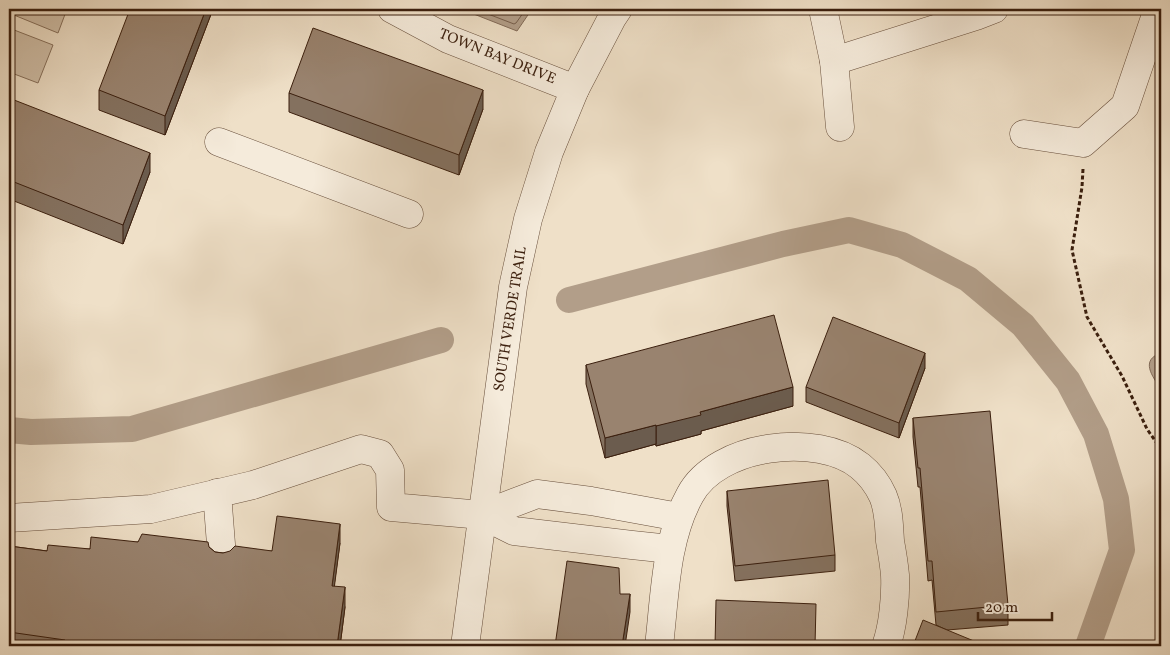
<svg xmlns="http://www.w3.org/2000/svg" width="1170" height="655" viewBox="0 0 1170 655" font-family="Vollkorn,serif">
	<rect width="100%" height="100%" fill="#efe0c8"/>
	<filter id="stains"><feTurbulence type="fractalNoise" baseFrequency=".004" numOctaves="4"/><feColorMatrix values="0 0 0 0 .2 0 0 0 0 .09 0 0 0 0 .02 0 0 0 .5 -.17"/></filter>
	<radialGradient id="worn" r=".72"><stop offset=".6" stop-color="#630" stop-opacity="0"/><stop offset="1" stop-color="#630" stop-opacity=".3"/></radialGradient>
	<g fill="#d0bfa8" stroke="#866f5b">
		<polygon points="9,9 67,9 58,33 9,13"/>
		<polygon points="9,28 53,45 38,83 9,72"/>
	</g>
	<g fill="#b29e89" stroke="#826b58">
		<polygon points="461,9 532,9 517,31"/>
		<path d="M1161 353V389C1152 376 1140 360 1161 353Z"/>
	</g>
	<g fill="none" stroke-linecap="round" stroke-linejoin="round">
		<polyline stroke="#765e4c" stroke-width="1" points="475,9 514,24 516,23 526,9"/>
		<g stroke="#b29e89" stroke-width="26">
			<polyline points="569,300 783,244 849,230 902,245 968,279 1023,325 1068,381 1096,434 1116,499 1122,550 1088,646"/>
			<polyline points="9,430 31,432 132,429 441,340"/>
		</g>
		<g stroke="#684f3c" stroke-width="29">
			<g id="minor">
				<polyline points="392,9 448,39 575,89"/>
				<polyline points="823,9 834,61 840,127"/>
				<polyline points="834,61 976,16 994,9"/>
				<polyline points="1024,134 1083,143 1125,106 1158,9"/>
				<polyline points="219,142 409,214"/>
				<polyline points="217,493 222,557"/>
				<polyline points="482,515 537,494 591,501 679,517"/>
				<polyline points="9,518 151,509 253,485 361,449 380,454 390,470 391,507 482,515 514,531 632,545 670,549"/>
				<polyline points="465,646 513,287 528,219 549,152 575,89 612,18 618,9"/>
				<path d="M659 646C665 596 665 540 690 495 717 444 818 432 860 466 870 474 878 485 883 496 889 510 889 526 890 541 892 552 894 564 895 575 896 596 893 627 886 646"/>
			</g>
		</g>
		<polyline stroke="#3b1f0e" stroke-width="3" stroke-dasharray="4 2.5" stroke-linecap="butt" points="1083,169 1082,187 1072,250 1087,317 1122,376 1147,429 1161,449"/>
		<use href="#minor" stroke="#f5ebdb" stroke-width="28"/>
	</g>
	<g fill="#84715f" stroke="#3b1f0e">
		<polygon points="213,9 165,135 99,110 99,90"/>
		<polygon points="289,93 483,109 459,175 289,112"/>
		<polygon points="9,98 150,172 123,244 9,199"/>
		<polygon points="586,365 793,406 701,431 701,434 656,446 656,444 605,458 586,384"/>
		<polygon points="925,368 899,438 806,402 806,387"/>
		<polygon points="913,418 1008,605 1008,625 947,630 936,625 932,580 928,581 920,487 918,487 913,437"/>
		<polygon points="727,491 835,555 835,571 735,581 727,506"/>
		<polygon points="138,542 209,547 215,552 223,553 272,551 340,543 334,586 345,607 340,646 9,646 9,546 47,551 90,549"/>
	</g>
	<g fill="#6b5c4e" stroke="#3b1f0e">
		<polygon points="206,9 213,9 165,135 165,116"/>
		<polygon points="483,90 483,109 459,175 459,155"/>
		<polygon points="150,153 150,172 123,244 123,225"/>
		<polygon points="925,353 925,368 899,438 899,423"/>
		<polygon points="793,387 793,406 701,431 701,434 656,446 656,426 700,412"/>
		<polygon points="656,425 656,444 605,458 605,438"/>
		<polygon points="340,524 340,543 332,605 332,586"/>
		<polygon points="345,587 345,607 340,646 337,646"/>
		<polygon points="630,594 630,612 625,646 622,646"/>
	</g>
	<g fill="#99836f" stroke="#3b1f0e">
		<polygon points="130,9 206,9 165,116 99,90"/>
		<polygon points="313,28 483,90 459,155 289,93"/>
		<polygon points="9,98 150,153 123,225 9,180"/>
		<polygon points="774,315 793,387 700,412 701,415 656,426 656,425 605,438 586,365"/>
		<polygon points="833,317 925,353 899,423 806,387"/>
		<polygon points="990,411 1008,605 936,612 932,561 928,561 920,468 918,468 913,418"/>
		<polygon points="828,480 835,555 735,566 727,491"/>
		<polygon points="277,516 340,524 332,586 345,587 337,646 64,646 65,640 9,632 9,634 9,546 47,551 48,545 90,549 91,537 138,542 142,534 208,542 209,547 215,552 223,553 230,551 235,546 272,551"/>
		<polygon points="567,561 619,568 620,594 630,594 622,646 555,646"/>
		<polygon points="716,600 816,604 815,646 715,646"/>
		<polygon points="923,620 986,646 913,646"/>
	</g>
	<g text-anchor="middle" dominant-baseline="central" stroke-width="4.5" stroke-linejoin="round" paint-order="stroke">
		<g font-size="15" fill="#3b1f0e" stroke="#f5ebdb">
			<text transform="translate(497 57) rotate(22)">TOWN BAY DRIVE</text>
			<text transform="translate(511 319) rotate(-81)">SOUTH VERDE TRAIL</text>
		</g>
	</g>
	<rect width="1170" height="655" fill="none" stroke="#efe0c8" stroke-width="30"/>
	<rect x="10" y="10" width="1150" height="635" fill="none" stroke="#3b1f0e" stroke-width="2.5"/>
	<rect x="15" y="15" width="1140" height="625" fill="none" stroke="#3b1f0e"/>
	<path d="M978 612v8h74v-8" fill="none" stroke="#3b1f0e" stroke-width="2.5"/>
	<text x="985" y="612" font-size="15" fill="#3b1f0e" stroke="#f5ebdb" stroke-width="4" paint-order="stroke">20 m</text>
	<rect width="100%" height="100%" filter="url(#stains)"/>
	<rect width="100%" height="100%" fill="url(#worn)"/>
</svg>
